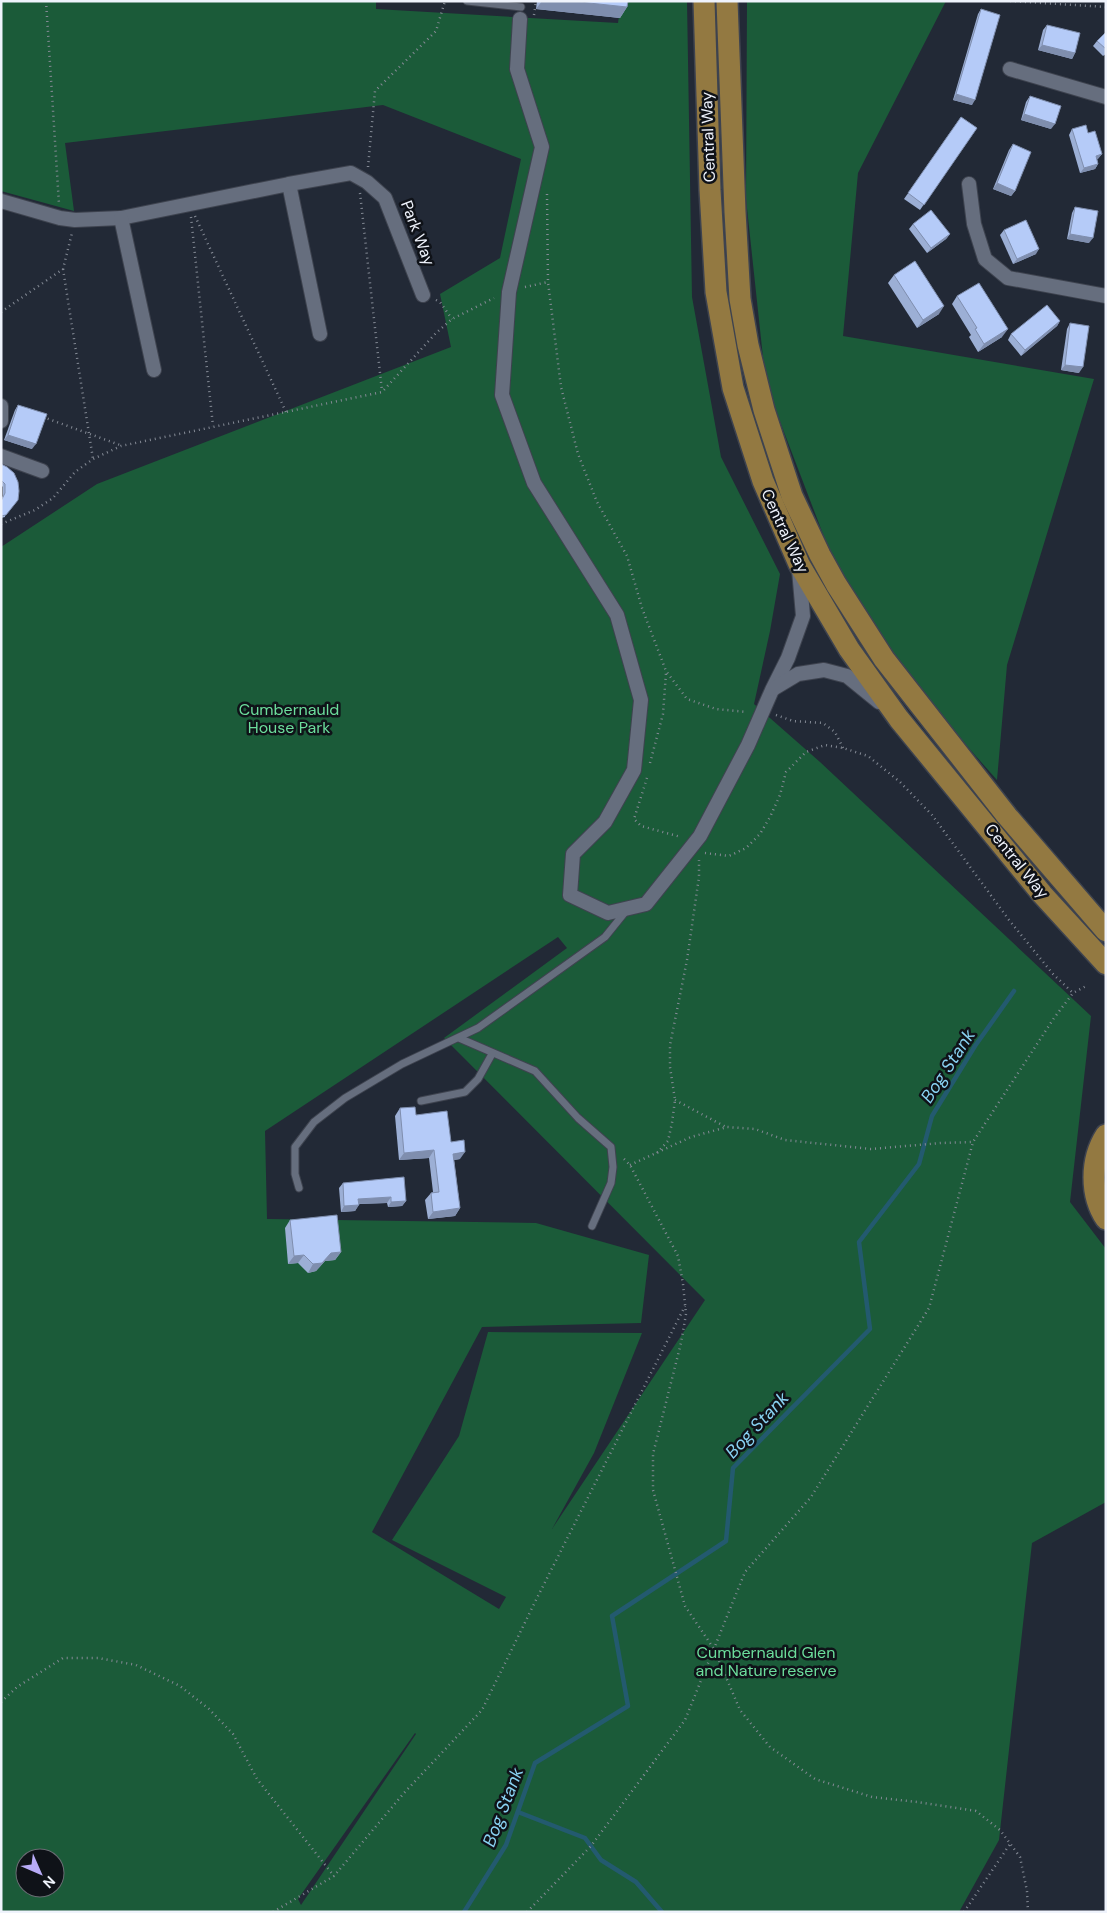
<svg xmlns="http://www.w3.org/2000/svg" width="1107" height="1913" viewBox="0 0 1107 1913" font-family="'DM Sans',sans-serif">
	<rect width="100%" height="100%" fill="#222936"/>
	<g fill="#1b5b39" fill-rule="evenodd">
		<path d="M1 1H376V9L618 23 621 1H687L692 297 721 457 780 574 770 631 754 704 820 762 1091 1016 1070 1202 1106 1249V1502L1032 1543 999 1840 959 1912H1V547L97 484 451 347 440 294 500 258 521 159 383 105 65 143 74 211 1 191ZM558 937 567 948 444 1038 705 1300 552 1529 594 1453 642 1333 488 1332 459 1436 392 1540 506 1597 499 1609 372 1532 482 1327 641 1323 649 1255 536 1223 267 1219 265 1131ZM415 1733 416 1734 301 1905 298 1899ZM25 1858H55V1888H25Z"/>
		<polygon points="747,1 946,1 858,173 843,336 1094,379 1007,665 997,780 897,667 831,555 766,385 746,199"/>
	</g>
	<g fill="none" stroke-linecap="round" stroke-linejoin="round">
		<g stroke="#235a6f" stroke-width="4.5">
			<polyline points="518,1812 585,1838 601,1860 636,1882 662,1912"/>
			<polyline points="464,1912 506,1845 535,1763 628,1706 612,1616 726,1541 733,1468 870,1329 859,1242 919,1164 932,1116 975,1046 1014,991"/>
		</g>
		<g stroke="#3e434f" stroke-width="9">
			<g id="service">
				<polyline points="467,1 521,7"/>
				<polyline points="459,1038 535,1071 578,1118 611,1147 613,1167 611,1183 592,1226"/>
				<polyline points="421,1101 465,1092 478,1079 492,1054"/>
				<polyline points="299,1188 295,1174 295,1147 314,1122 345,1098 402,1064 478,1028 605,937 626,911"/>
			</g>
		</g>
		<g stroke="#3e434f" stroke-width="16">
			<g id="minor">
				<polyline points="520,19 517,69 542,147 509,292 502,395 534,483 617,615 641,700 634,770 605,822 573,854 570,895 608,913 646,904 700,836 748,745 772,690 788,658 803,616 799,570"/>
				<polyline points="1010,69 1106,97"/>
				<polyline points="289,184 320,334"/>
				<polyline points="969,184 974,224 985,259 1008,278 1106,296"/>
				<polyline points="1,201 60,218 75,220 121,218 289,184 351,173 367,182 385,198 423,295"/>
				<polyline points="121,218 154,370"/>
				<polyline points="1,406 1,421"/>
				<polyline points="1,456 42,471"/>
				<polyline points="773,689 798,674 824,670 847,676 879,702"/>
			</g>
		</g>
		<g stroke="#3e434f" stroke-width="24">
			<g id="primary">
				<polyline points="704,1 710,190 716,292 733,388 763,481 799,564 849,649 899,719 1042,894 1106,964"/>
				<polyline points="727,1 735,212 740,299 748,345 764,410 792,496 820,555 836,584 884,659 1007,816 1106,931"/>
				<path d="M1106 1135C1090 1160 1090 1195 1106 1219"/>
			</g>
		</g>
		<g stroke="#848a95" stroke-width="2.5" stroke-dasharray="1 4" stroke-linecap="butt">
			<polyline points="46,1 59,204"/>
			<polyline points="1010,1 1106,7"/>
			<polyline points="534,15 536,1"/>
			<polyline points="368,167 375,91 436,31 445,1"/>
			<polyline points="360,193 382,391"/>
			<polyline points="547,194 548,282 561,387 578,454 597,502 627,556 642,608 666,671 687,699 716,709 747,712"/>
			<polyline points="195,216 286,412"/>
			<polyline points="191,217 213,426"/>
			<polyline points="63,269 93,459"/>
			<polyline points="525,287 548,282"/>
			<polyline points="436,300 440,302 452,319"/>
			<polyline points="1,312 63,269 72,233"/>
			<polyline points="43,417 120,445"/>
			<polyline points="1,524 35,510 53,498 75,472 93,459 121,446 382,392 436,333 452,319 494,298"/>
			<polyline points="776,715 793,721 823,723 835,732 843,748"/>
			<polyline points="650,763 663,714 666,673"/>
			<polyline points="647,778 634,819 641,826 681,837"/>
			<polyline points="705,853 729,856 746,848 760,834 770,817 780,795 786,772 806,752 825,745 843,748 868,756 900,782 932,815 1009,920 1053,974 1073,993"/>
			<polyline points="675,1100 726,1127"/>
			<polyline points="657,1153 668,1141 672,1123 675,1100 670,1067 670,1045 687,960 699,877 699,860"/>
			<polyline points="624,1159 630,1165 678,1256 683,1284 686,1314 681,1343 653,1454 653,1490 685,1606 714,1649 740,1710 770,1747 815,1779 872,1797 917,1802 976,1811 1000,1830 1020,1857 1027,1891 1028,1912"/>
			<polyline points="630,1165 691,1137 727,1127 755,1129 785,1140 871,1149 941,1143 973,1142"/>
			<polyline points="1,1702 17,1687 63,1658 98,1658 136,1665 180,1686 209,1709 233,1734 257,1779 334,1876"/>
			<polyline points="273,1912 334,1876 404,1793 482,1710 538,1596 685,1306"/>
			<polyline points="527,1912 591,1846 685,1720 745,1572 811,1497 929,1308 973,1142 1054,1018 1073,993 1088,985"/>
			<polyline points="964,1912 1010,1844"/>
		</g>
		<use href="#service" stroke="#666e7e" stroke-width="7"/>
		<use href="#minor" stroke="#666e7e" stroke-width="14"/>
		<use href="#primary" stroke="#937941" stroke-width="21"/>
	</g>
	<g fill="#9cafd5">
		<polygon points="537,1 628,1 627,7 620,18 536,9"/>
		<polygon points="981,9 972,105 953,100 978,14"/>
		<polygon points="1047,25 1075,53 1072,59 1038,50 1043,30"/>
		<polygon points="1106,32 1106,54 1103,56 1093,46 1097,41"/>
		<polygon points="1030,96 1051,129 1021,120 1026,102"/>
		<polygon points="961,117 977,128 920,210 904,199"/>
		<polygon points="1072,129 1088,133 1102,154 1097,159 1098,164 1095,169 1080,173 1069,135"/>
		<polygon points="1013,144 1015,191 1011,196 993,189 1009,150"/>
		<polygon points="1075,207 1089,243 1067,239 1072,213"/>
		<polygon points="913,224 950,234 946,239 927,253 909,229"/>
		<polygon points="1004,230 1036,254 1013,264 1000,235"/>
		<polygon points="894,275 939,314 917,328 888,283"/>
		<polygon points="957,296 1002,337 978,352 969,337 971,335 952,304"/>
		<polygon points="1060,321 1057,326 1021,356 1008,340 1011,334"/>
		<polygon points="1070,323 1079,373 1061,370 1067,329"/>
		<polygon points="18,405 32,449 4,440 15,410"/>
		<polygon points="1,464 7,467 5,517 1,518 1,501 3,496 3,487 1,485"/>
		<polygon points="400,1108 416,1115 451,1142 460,1159 454,1160 460,1208 455,1216 428,1219 425,1200 431,1193 433,1192 429,1158 399,1160 395,1116"/>
		<polygon points="343,1183 406,1201 402,1206 388,1207 387,1203 359,1204 355,1211 341,1212 339,1188"/>
		<polygon points="290,1220 341,1252 335,1260 325,1261 316,1271 308,1273 298,1263 288,1264 285,1228"/>
	</g>
	<g fill="#7f8eae">
		<polygon points="542,1 570,1 627,7 620,18 536,9"/>
		<polygon points="1042,45 1075,53 1072,59 1038,50"/>
		<polygon points="956,94 975,100 972,105 953,100"/>
		<polygon points="1024,114 1055,124 1051,129 1021,120"/>
		<polygon points="1102,154 1098,159 1092,161 1096,156"/>
		<polygon points="1098,164 1095,169 1080,173 1084,168"/>
		<polygon points="997,183 1015,191 1011,196 993,189"/>
		<polygon points="950,234 946,239 927,253 931,248"/>
		<polygon points="1070,234 1093,238 1089,243 1067,239"/>
		<polygon points="1039,249 1036,254 1013,264 1017,259"/>
		<polygon points="944,306 939,314 917,328 923,320"/>
		<polygon points="1060,321 1057,326 1021,356 1025,350"/>
		<polygon points="1008,329 1002,337 978,352 984,344"/>
		<polygon points="1065,365 1083,367 1079,373 1061,370"/>
		<polygon points="8,435 36,444 32,449 4,440"/>
		<polygon points="434,1150 429,1158 399,1160 404,1153"/>
		<polygon points="465,1152 460,1159 448,1161 453,1154"/>
		<polygon points="391,1197 387,1203 355,1204 358,1199"/>
		<polygon points="406,1201 402,1206 388,1207 391,1202"/>
		<polygon points="359,1205 355,1211 341,1212 344,1206"/>
		<polygon points="460,1208 455,1216 428,1219 433,1212"/>
		<polygon points="341,1252 335,1260 325,1261 316,1271 308,1273 313,1264 331,1253"/>
		<polygon points="304,1255 298,1263 288,1264 294,1256"/>
	</g>
	<g fill="#b5cbf8" stroke="#7f8eae">
		<polygon points="570,1 628,1 627,7"/>
		<polygon points="981,9 1000,15 975,100 956,94"/>
		<polygon points="1047,25 1080,33 1075,53 1042,45"/>
		<polygon points="1106,32 1106,49 1097,41"/>
		<polygon points="1030,96 1061,106 1055,124 1024,114"/>
		<polygon points="961,117 977,128 924,205 908,193"/>
		<polygon points="1086,125 1088,133 1095,131 1102,154 1096,156 1098,164 1084,168 1072,129"/>
		<polygon points="1013,144 1031,152 1015,191 997,183"/>
		<polygon points="1075,207 1098,211 1093,238 1070,234"/>
		<polygon points="931,210 950,234 931,248 913,224"/>
		<polygon points="1026,220 1039,249 1017,259 1004,230"/>
		<polygon points="915,261 944,306 923,320 894,275"/>
		<polygon points="979,283 1008,329 984,344 975,329 977,328 957,296"/>
		<polygon points="1047,305 1060,321 1025,350 1011,334"/>
		<polygon points="1070,323 1089,326 1083,367 1065,365"/>
		<polygon points="18,405 47,414 36,444 8,435"/>
		<polygon points="1,464 7,467 14,473 18,482 19,491 18,500 6,515 1,516 1,501 5,493 5,484 1,480"/>
		<polygon points="415,1107 416,1115 447,1111 451,1142 464,1140 465,1152 453,1154 460,1208 433,1212 431,1193 439,1192 434,1150 404,1153 400,1108"/>
		<polygon points="404,1177 406,1201 391,1202 391,1197 358,1199 359,1205 344,1206 343,1183"/>
		<polygon points="337,1215 341,1252 331,1253 322,1263 313,1264 304,1255 294,1256 290,1220"/>
	</g>
	<g text-anchor="middle" dominant-baseline="central" stroke-width="5" stroke-linejoin="round" paint-order="stroke">
		<g font-size="16" fill="#eff3fc" stroke="#0f1218">
			<text transform="translate(708 137) rotate(-92)">Central Way</text>
			<text transform="translate(418 233) rotate(69)">Park Way</text>
			<text transform="translate(785 531) rotate(65)">Central Way</text>
			<text transform="translate(1017 861) rotate(51)">Central Way</text>
		</g>
		<g font-size="16" fill="#6cde9c" stroke="#0f1218">
			<text x="289" y="709">Cumbernauld<tspan x="289" dy="18">House Park</tspan></text>
			<text x="766" y="1652">Cumbernauld Glen<tspan x="766" dy="18">and Nature reserve</tspan></text>
		</g>
		<g font-size="18" font-style="italic" fill="#89d2f2" stroke="#0f1218">
			<text transform="translate(948 1066) rotate(-57)">Bog Stank</text>
			<text transform="translate(757 1425) rotate(-47)">Bog Stank</text>
			<text transform="translate(503 1807) rotate(-69)">Bog Stank</text>
		</g>
	</g>
	<rect width="1107" height="1913" fill="none" stroke="#eff3fc" stroke-width="5"/>
	<g transform="translate(40 1873) rotate(135)"><circle r="24" fill="#0f1218" stroke="#696c73"/>
	<path d="M0-4L9 19L0 12L-9 19Z" fill="#b8abf7"/>
	<text y="-8" font-size="14" font-weight="bold" text-anchor="middle" fill="#eff3fc">N</text>
	</g>
</svg>
